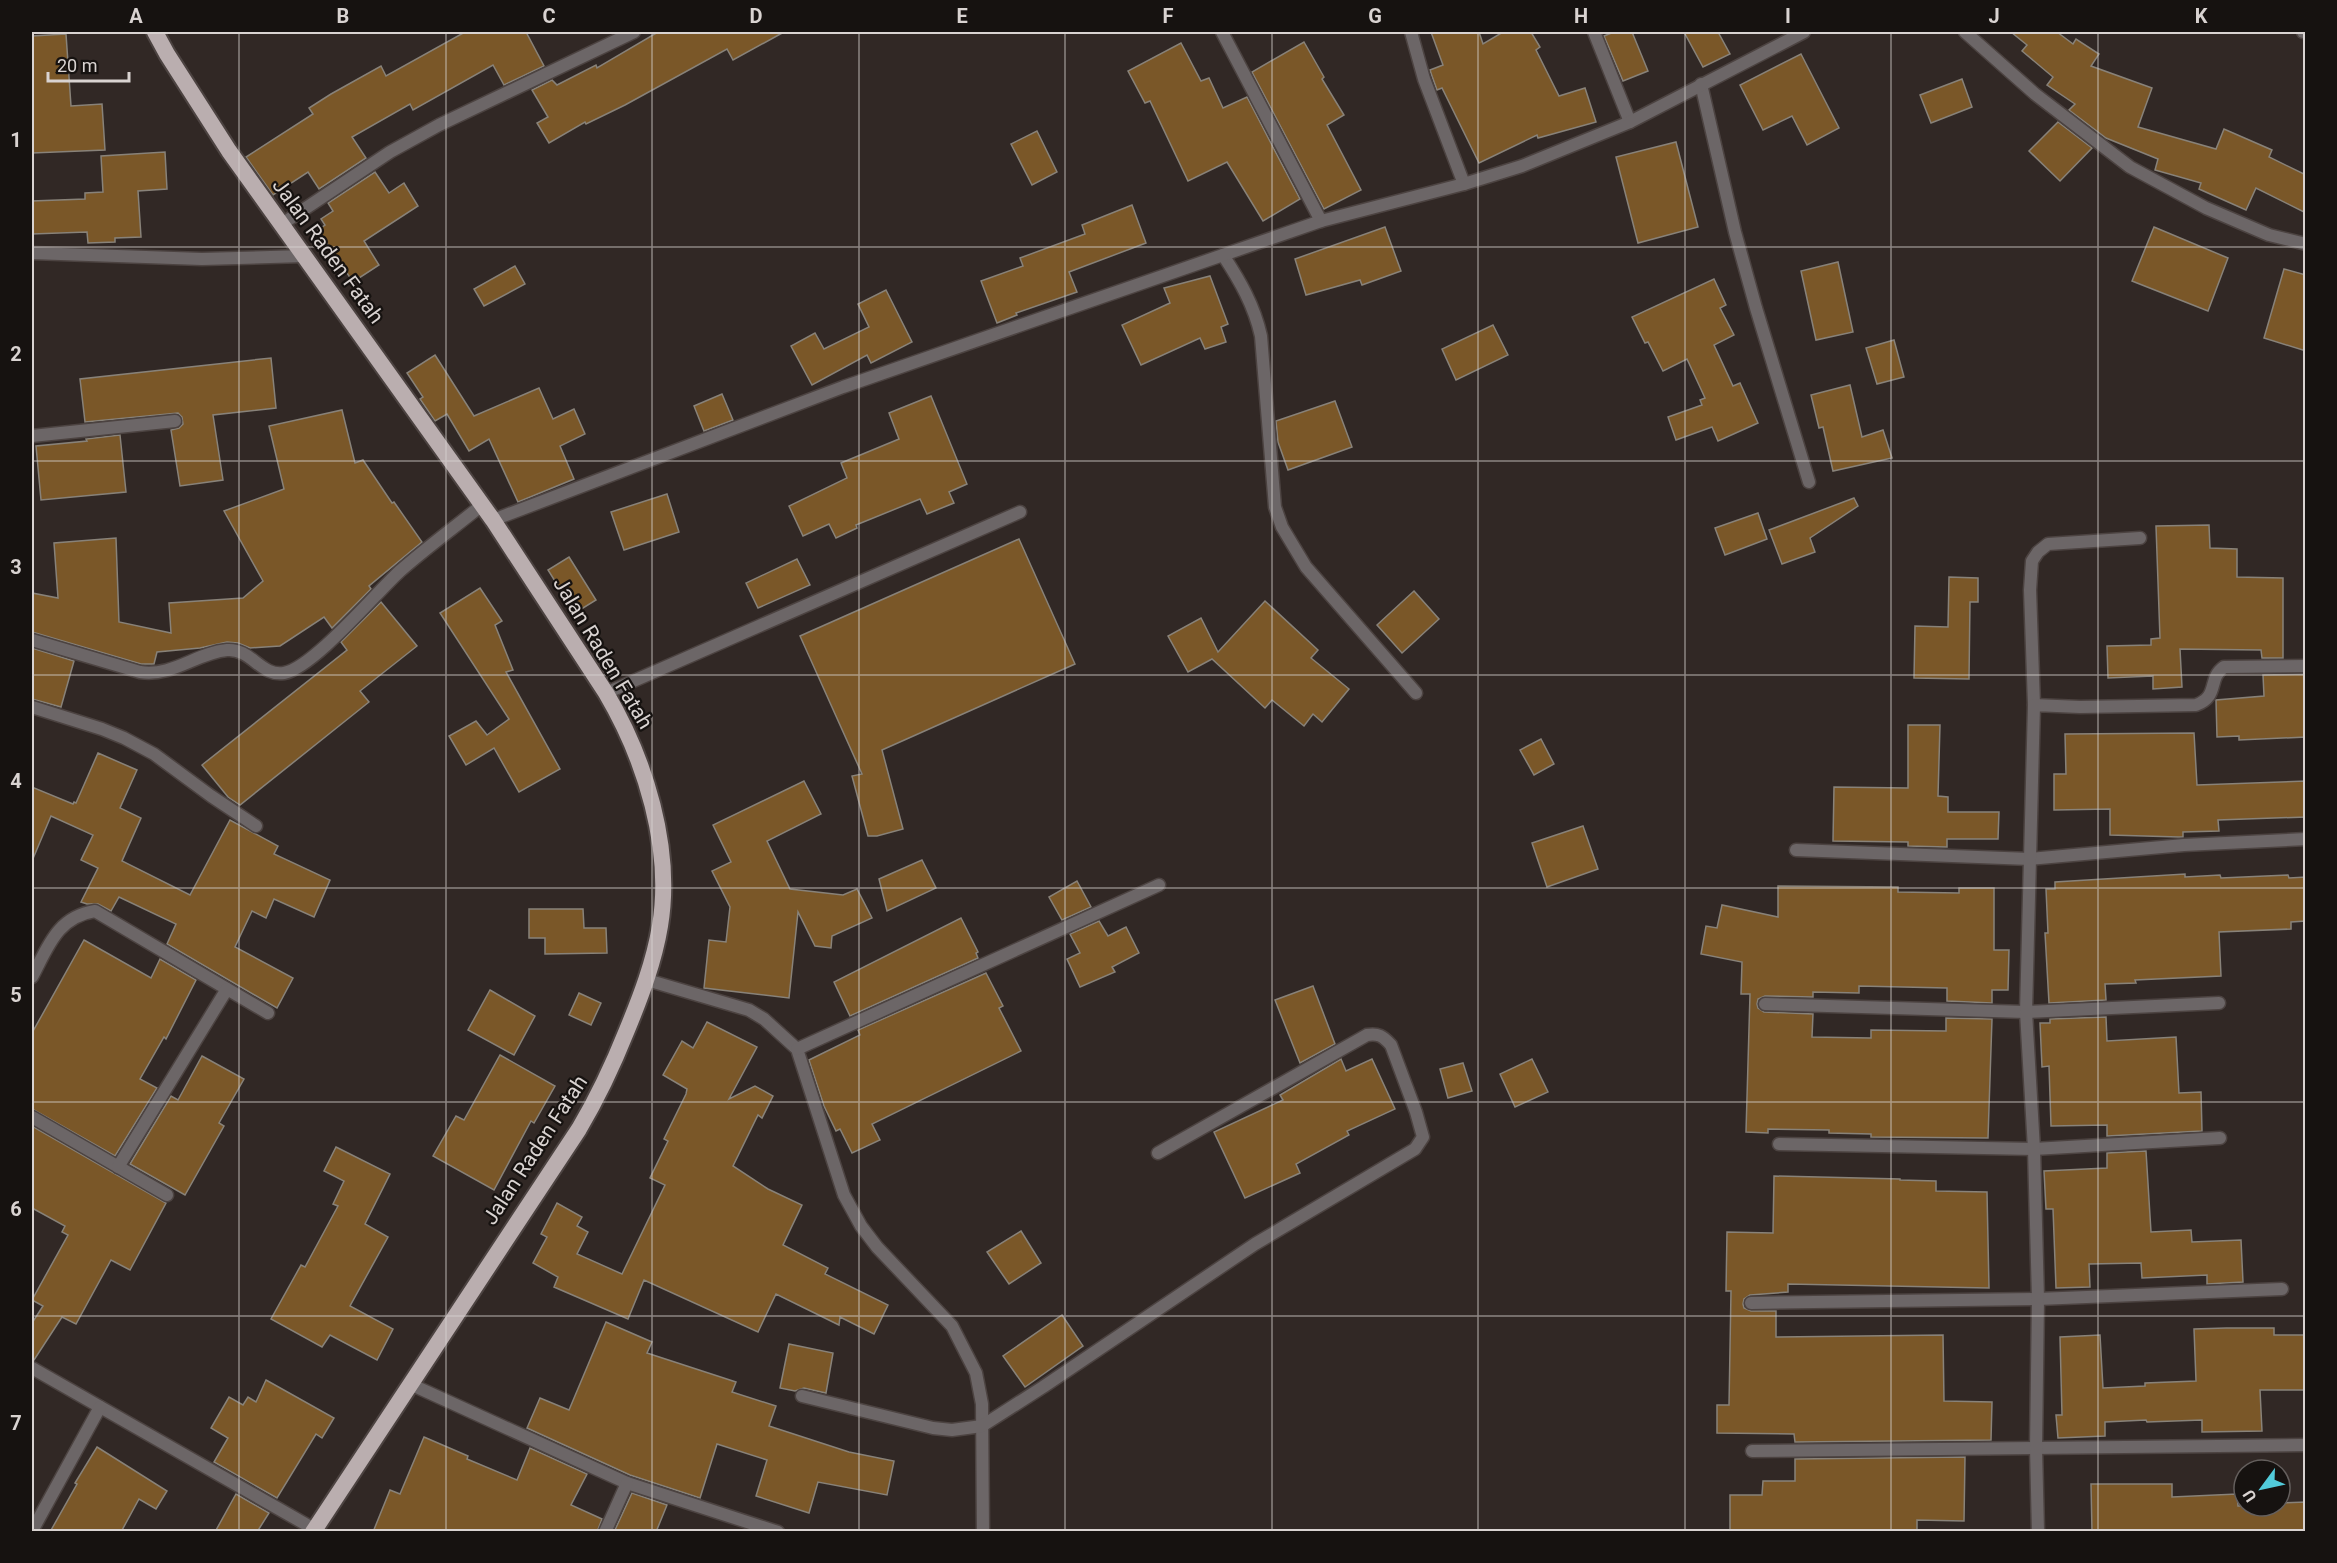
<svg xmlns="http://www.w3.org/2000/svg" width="2337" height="1563" viewBox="0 0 2337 1563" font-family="Roboto,sans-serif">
	<rect width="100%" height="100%" fill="#312825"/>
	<g fill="#7a5728" stroke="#888279" stroke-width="1.5">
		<polygon points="465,32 526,32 544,66 504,85 493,65 413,110 410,104 352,137 366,158 319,189 308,172 273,195 246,157 313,114 309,108 331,94 381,66 386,76"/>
		<polygon points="658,32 784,32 733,60 727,49 625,105 586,124 585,122 549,143 537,123 548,117 532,90 552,80 557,85 596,65 597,68"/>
		<polygon points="1431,32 1479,32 1483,44 1503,32 1531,32 1540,47 1536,50 1559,96 1585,88 1596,122 1538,138 1537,135 1479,163 1442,88 1437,90 1432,76 1430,70 1443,65"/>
		<polygon points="1614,32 1632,32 1648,71 1623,81 1604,36"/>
		<polygon points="1684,32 1718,32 1730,54 1703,67"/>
		<polygon points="2011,32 2057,32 2073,44 2076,39 2099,54 2091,66 2152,88 2138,127 2216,149 2224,129 2272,150 2269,157 2306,175 2306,213 2256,188 2246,210 2199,189 2201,183 2155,170 2158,159 2106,138 2069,110 2075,104 2047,85 2053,77 2022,51 2027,45"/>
		<polygon points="66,34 71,106 102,104 105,150 32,153 32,36"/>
		<polygon points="1304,42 1324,77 1322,79 1344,115 1327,125 1361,190 1324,209 1252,72"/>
		<polygon points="1181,43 1201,81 1209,78 1223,108 1247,97 1300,199 1263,221 1227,162 1188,181 1150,101 1145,103 1128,71"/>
		<polygon points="1801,54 1839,128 1807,145 1792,116 1763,130 1740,85"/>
		<polygon points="1962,79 1972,107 1931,123 1920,95"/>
		<polygon points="2058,122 2092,148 2060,181 2029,151"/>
		<polygon points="1037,131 1057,172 1032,185 1011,144"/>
		<polygon points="1676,142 1698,227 1638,243 1616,157"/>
		<polygon points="165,152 167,189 138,191 141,237 115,238 115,242 88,243 87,232 32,234 32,201 85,199 85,193 103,192 101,156"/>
		<polygon points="375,172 389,193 404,183 418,206 364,241 379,265 353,282 318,230 325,225 321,219 333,211 328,203"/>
		<polygon points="1132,205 1146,243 1069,272 1077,292 1016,313 1017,315 997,323 981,281 1023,266 1020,258 1085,234 1082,225"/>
		<polygon points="1385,227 1401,271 1362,285 1360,280 1306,295 1295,259"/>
		<polygon points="2154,227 2228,258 2208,311 2132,281"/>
		<polygon points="1838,262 1853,332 1816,340 1801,271"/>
		<polygon points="515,266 525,284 484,306 474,289"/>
		<polygon points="2284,269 2306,275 2306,351 2264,338"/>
		<polygon points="1210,276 1228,324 1221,327 1226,342 1205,349 1200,338 1141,365 1122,325 1170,303 1164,288"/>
		<polygon points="1714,279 1726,305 1720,308 1734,335 1714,345 1733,386 1740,383 1758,423 1718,441 1712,427 1676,440 1668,417 1702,405 1700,400 1705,398 1687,359 1663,371 1648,342 1645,343 1632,317"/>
		<polygon points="886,290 912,342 871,363 867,355 812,385 791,346 815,333 824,349 869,327 858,304"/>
		<polygon points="1493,325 1508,355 1456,380 1442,349"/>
		<polygon points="1894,340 1904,377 1877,384 1866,348"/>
		<polygon points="435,355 474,416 539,388 553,419 574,409 585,434 560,446 574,479 518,502 489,439 469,451 447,414 435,421 420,399 423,397 407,373"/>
		<polygon points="271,358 276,408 213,415 223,480 180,486 171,430 179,428 183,424 182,417 178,413 85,422 80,379"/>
		<polygon points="1850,385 1862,437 1883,430 1892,458 1833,471 1823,427 1819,428 1811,395"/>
		<polygon points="722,394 733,420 704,431 694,406"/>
		<polygon points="931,396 967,484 949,492 954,503 927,514 920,499 856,525 857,528 836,538 829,524 803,536 789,506 847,478 841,463 899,439 889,413"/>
		<polygon points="1335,401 1352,447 1288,470 1278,442 1276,421"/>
		<polygon points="342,410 355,463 363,460 392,503 394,502 422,542 369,586 371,589 332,628 324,617 280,646 250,648 238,643 227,642 200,648 157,652 154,664 141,664 32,632 32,593 58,598 54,543 116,538 119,622 171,633 169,603 243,598 263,581 224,511 284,489 269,426"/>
		<polygon points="120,435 126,492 41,500 36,446 87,441 86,439"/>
		<polygon points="667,494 679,532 624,550 611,512"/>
		<polygon points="1854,498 1858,506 1810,538 1815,552 1782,564 1769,530"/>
		<polygon points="1758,513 1767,539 1725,555 1715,528"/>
		<polygon points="2209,525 2210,548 2237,549 2237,577 2283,578 2283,658 2262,658 2261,650 2180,649 2182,687 2153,689 2153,676 2108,678 2107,646 2151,645 2151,639 2160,638 2156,526"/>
		<polygon points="1019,539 1075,664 882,750 903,829 877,836 868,836 852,776 862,774 800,636"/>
		<polygon points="569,557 596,600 575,613 548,570"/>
		<polygon points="797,559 810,585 758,608 746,583"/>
		<polygon points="1949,577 1978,578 1978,602 1970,602 1969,679 1914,678 1915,626 1948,627"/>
		<polygon points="480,588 502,621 495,625 513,670 506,672 560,769 519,792 494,748 466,765 449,736 476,721 487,735 509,719 440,613"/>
		<polygon points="1414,591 1439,619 1402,653 1377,625"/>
		<polygon points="1265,601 1318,650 1311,658 1349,689 1322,722 1313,714 1304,726 1272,700 1265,708 1212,659 1188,672 1168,636 1201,618 1218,652"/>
		<polygon points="381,602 417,646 360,691 369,702 240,805 228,797 202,765 347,650 341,642"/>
		<polygon points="32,648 74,661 61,707 32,699"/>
		<polygon points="2306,674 2306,737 2239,740 2239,736 2217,737 2216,700 2264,696 2263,675"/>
		<polygon points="1908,725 1940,725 1938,796 1948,797 1948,812 1999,812 1998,839 1947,839 1947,847 1908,846 1908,842 1833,841 1834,787 1908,788"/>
		<polygon points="2194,733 2197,785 2306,781 2306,817 2218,820 2219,831 2183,832 2183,837 2179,837 2110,835 2110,809 2054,810 2054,774 2066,774 2065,734"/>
		<polygon points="1541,739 1554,764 1534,775 1520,750"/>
		<polygon points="98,753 137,770 120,808 141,818 122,861 190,895 230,820 278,846 274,854 330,880 314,917 274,899 266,918 252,911 235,947 293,978 277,1008 167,944 176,924 119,897 111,911 98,904 87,904 81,902 98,868 81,860 93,835 51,816 32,861 32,787 73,804 74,802 76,803"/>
		<polygon points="804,781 821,814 767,841 790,889 843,895 857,889 872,918 832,936 831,948 815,946 798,912 789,998 704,988 709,940 726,942 730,907 712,871 731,862 713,825"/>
		<polygon points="1583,826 1598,869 1547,887 1532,843"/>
		<polygon points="922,860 936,888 887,911 879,879"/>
		<polygon points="2185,874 2185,877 2220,875 2221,878 2288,875 2289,878 2306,877 2306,921 2291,922 2291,929 2219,932 2221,976 2135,980 2136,983 2105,984 2106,1000 2049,1003 2045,933 2048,933 2046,889 2055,889 2055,882"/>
		<polygon points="1077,881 1091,907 1062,920 1049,897"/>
		<polygon points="1778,886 1898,887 1898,892 1959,893 1959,888 1994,888 1994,950 2009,950 2008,990 1992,990 1992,1003 1947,1001 1947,988 1859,986 1859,993 1813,992 1813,997 1765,996 1758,999 1757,1004 1758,1008 1764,1012 1813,1014 1812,1037 1871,1038 1871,1030 1946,1031 1946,1018 1992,1019 1988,1138 1871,1137 1871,1134 1829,1133 1829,1130 1768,1129 1768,1133 1746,1132 1750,994 1741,994 1742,962 1701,954 1706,926 1717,928 1722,905 1778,917"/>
		<polygon points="529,909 583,909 584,928 606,928 607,953 545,954 545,938 529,938"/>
		<polygon points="961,918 978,952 976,953 978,958 850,1016 834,982"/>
		<polygon points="1099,921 1108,936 1126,927 1139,953 1112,967 1115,972 1080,987 1067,959 1080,953 1070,934"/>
		<polygon points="84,940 151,978 160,959 196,980 166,1039 164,1037 140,1079 157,1088 115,1156 32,1109 32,1033"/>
		<polygon points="986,973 1003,1006 999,1008 1021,1051 872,1124 880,1140 852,1153 840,1129 836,1131 824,1106 809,1060 860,1035 858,1030"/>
		<polygon points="1313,986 1335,1044 1300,1063 1275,1000"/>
		<polygon points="490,990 535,1016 514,1055 468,1030"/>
		<polygon points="579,993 601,1003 591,1025 569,1015"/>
		<polygon points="2106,1017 2107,1041 2176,1037 2179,1093 2201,1092 2202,1131 2107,1136 2107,1125 2051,1126 2049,1066 2042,1067 2040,1023 2050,1023 2050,1019"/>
		<polygon points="707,1022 757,1047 729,1099 755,1086 773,1096 762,1118 758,1115 733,1166 768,1189 802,1205 783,1245 828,1268 825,1274 888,1305 874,1334 840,1317 839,1325 776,1294 758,1332 644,1280 628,1319 554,1287 558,1277 533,1263 547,1237 541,1234 557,1203 582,1217 577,1226 588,1232 577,1254 622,1274 665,1185 650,1178 668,1141 664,1139 686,1094 687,1089 663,1075 682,1041 693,1048"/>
		<polygon points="500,1055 555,1086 534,1123 531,1121 494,1190 433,1156 456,1116 464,1120"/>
		<polygon points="202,1056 244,1079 219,1123 224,1126 185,1195 130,1164 171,1096 178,1100"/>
		<polygon points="1341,1059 1346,1071 1372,1059 1395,1109 1347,1131 1349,1135 1296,1164 1300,1173 1245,1198 1214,1132 1283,1100 1280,1095"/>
		<polygon points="1532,1059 1548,1092 1515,1107 1500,1074"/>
		<polygon points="1463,1063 1472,1091 1448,1098 1440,1069"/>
		<polygon points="32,1126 166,1203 130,1270 111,1260 76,1324 62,1317 34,1360 32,1360 32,1323 43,1306 32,1300 68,1235 62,1232 65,1226 32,1208"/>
		<polygon points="336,1147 390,1174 365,1224 388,1237 350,1306 393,1329 377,1360 330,1335 322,1347 271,1319 301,1265 305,1267 338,1206 333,1204 344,1181 324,1171"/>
		<polygon points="2146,1151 2151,1232 2191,1230 2192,1242 2241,1240 2243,1282 2207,1284 2207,1275 2142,1278 2141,1263 2089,1264 2090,1287 2056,1288 2053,1209 2046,1209 2044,1171 2107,1168 2107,1153"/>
		<polygon points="1774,1176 1900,1179 1900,1180 1936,1181 1936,1191 1987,1192 1989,1288 1788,1284 1788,1292 1750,1295 1744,1299 1743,1304 1744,1308 1751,1311 1776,1311 1776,1337 1943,1335 1944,1401 1992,1402 1991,1440 1795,1442 1794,1434 1717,1433 1717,1405 1729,1405 1731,1291 1726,1291 1727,1232 1773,1233"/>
		<polygon points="1021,1231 1041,1263 1009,1284 987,1252"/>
		<polygon points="1062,1315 1083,1346 1025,1387 1003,1356"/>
		<polygon points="606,1322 652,1342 647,1353 736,1382 732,1392 776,1406 769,1426 849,1452 894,1461 887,1495 818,1482 809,1513 756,1496 767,1460 717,1444 700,1498 630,1475 527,1428 540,1398 569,1410"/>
		<polygon points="2226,1328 2274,1328 2274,1335 2306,1335 2306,1390 2260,1390 2262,1431 2202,1432 2202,1420 2147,1422 2146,1420 2105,1422 2105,1436 2058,1438 2056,1415 2062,1415 2060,1337 2100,1335 2103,1388 2145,1386 2145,1383 2196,1381 2194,1329"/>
		<polygon points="789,1344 833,1353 826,1393 804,1388 795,1391 780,1388"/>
		<polygon points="266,1380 334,1418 322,1438 316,1434 277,1498 214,1462 228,1438 211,1428 229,1397 243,1405 248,1397 256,1402"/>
		<polygon points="424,1437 468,1456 467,1459 517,1480 530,1448 587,1474 571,1505 602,1519 597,1532 373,1532 390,1490 400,1494"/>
		<polygon points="97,1447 167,1491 156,1509 139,1499 121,1532 50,1532 77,1484 75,1483"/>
		<polygon points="1965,1457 1964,1521 1917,1520 1917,1531 1730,1532 1730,1495 1762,1495 1763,1481 1795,1481 1795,1459"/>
		<polygon points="2091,1484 2172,1484 2172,1497 2237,1494 2238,1506 2280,1506 2280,1503 2306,1502 2306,1532 2092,1532"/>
		<polygon points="632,1493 667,1505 656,1532 614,1532"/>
		<polygon points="236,1494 269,1513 257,1532 215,1532"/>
	</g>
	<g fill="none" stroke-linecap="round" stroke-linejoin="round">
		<g stroke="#4c4341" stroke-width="15">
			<polyline id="service" points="606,693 1020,512"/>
		</g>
		<g stroke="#4c4341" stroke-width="15">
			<g id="minor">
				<polyline points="1222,32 1321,221"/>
				<polyline points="1411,32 1424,79 1464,184"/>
				<polyline points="1594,32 1630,122"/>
				<polyline points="1965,32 2035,94 2130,167 2206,208 2269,235 2306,244"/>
				<polyline points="2303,32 2306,32"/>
				<polyline points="1701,84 1735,232 1756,308 1809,482"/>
				<polyline points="282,224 390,152 439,125 634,32"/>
				<polyline points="32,253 202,259 304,256"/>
				<path d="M1223 255C1240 281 1254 305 1261 336L1275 507 1282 527 1306 567 1416 693"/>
				<polyline points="32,436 175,421"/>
				<polyline points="493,520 843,387 1223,255 1321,221 1464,184 1522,166 1630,122 1804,32"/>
				<path d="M32 640 140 672C173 677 196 653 227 650 251 648 261 677 284 673 313 668 375 594 400 571 426 548 455 527 482 505"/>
				<polyline points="2034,705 2030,590 2032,561 2038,552 2048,544 2140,538"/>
				<polyline points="32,707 102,729 124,738 154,754 211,796 256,826"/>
				<polyline points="1796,850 2030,859 2184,845 2306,839"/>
				<path d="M32 977C48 947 57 917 95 911L268 1013"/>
				<polyline points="647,980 749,1010 764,1019 797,1049 844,1195 861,1226 877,1247 952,1326 976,1373 982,1404 983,1532"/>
				<polyline points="1765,1004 2026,1012 2219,1003"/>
				<polyline points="797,1049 1159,885"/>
				<polyline points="32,1117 167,1195"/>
				<polyline points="1779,1144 2034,1149 2220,1138"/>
				<polyline points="118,1167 227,989"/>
				<polyline points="1751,1303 2038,1299 2282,1289"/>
				<polyline points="32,1368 314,1529"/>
				<polyline points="410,1384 627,1483 778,1532"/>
				<path d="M802 1396 933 1428 952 1430 982 1426 1043 1387 1255 1244 1415 1149 1423 1137 1416 1112 1391 1045C1383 1036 1378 1033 1367 1035L1158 1153"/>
				<polyline points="1752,1451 2306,1445"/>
				<polyline points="32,1531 100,1407"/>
				<polyline points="605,1532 627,1483"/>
				<path d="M2038 1532 2036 1448 2038 1299 2034 1149 2026 1012 2034 705 2080 707 2196 705C2220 696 2207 679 2224 667L2306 666"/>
			</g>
		</g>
		<g stroke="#4c4341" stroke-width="20">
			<path id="trunk" d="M155 32 167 54 229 151 493 520 606 693C645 759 673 848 660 926 654 962 641 996 627 1030 613 1065 598 1097 579 1129L313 1532"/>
		</g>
		<use href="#service" stroke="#6c6667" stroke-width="12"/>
		<use href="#minor" stroke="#6c6667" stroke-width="12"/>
		<use href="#trunk" stroke="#baaeaf" stroke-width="16"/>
	</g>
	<path fill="none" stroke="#d9d3d1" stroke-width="1.5" stroke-opacity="0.55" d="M239 32V1532M446 32V1532M652 32V1532M859 32V1532M1065 32V1532M1272 32V1532M1478 32V1532M1685 32V1532M1891 32V1532M2098 32V1532M32 247H2306M32 461H2306M32 675H2306M32 888H2306M32 1102H2306M32 1316H2306"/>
	<g text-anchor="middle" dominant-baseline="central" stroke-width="4.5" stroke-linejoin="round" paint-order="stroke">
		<g font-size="21" fill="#d9d3d1" stroke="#161210">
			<text transform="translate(328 251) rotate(54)">Jalan Raden Fatah</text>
			<text transform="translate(603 653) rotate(59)">Jalan Raden Fatah</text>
			<text transform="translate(535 1150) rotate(-57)">Jalan Raden Fatah</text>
		</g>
	</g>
	<rect width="2337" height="1563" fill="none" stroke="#161210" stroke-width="66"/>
	<g transform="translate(2262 1488) rotate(237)"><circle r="28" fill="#161210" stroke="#645f5d" stroke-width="1.5"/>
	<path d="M0-4.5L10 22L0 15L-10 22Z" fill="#52cbda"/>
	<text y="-9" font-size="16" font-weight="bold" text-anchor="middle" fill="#d9d3d1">U</text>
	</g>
	<path d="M48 72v9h81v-9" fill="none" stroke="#d9d3d1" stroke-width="3"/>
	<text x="57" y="72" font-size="18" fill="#d9d3d1" stroke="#161210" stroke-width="4.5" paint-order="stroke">20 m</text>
	<rect x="33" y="33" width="2271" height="1497" fill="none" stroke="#d9d3d1" stroke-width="2"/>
	<g font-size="20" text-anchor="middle" font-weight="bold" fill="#d9d3d1">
		<text x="136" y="23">A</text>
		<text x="343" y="23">B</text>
		<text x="549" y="23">C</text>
		<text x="756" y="23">D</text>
		<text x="962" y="23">E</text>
		<text x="1168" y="23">F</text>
		<text x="1375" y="23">G</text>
		<text x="1581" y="23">H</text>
		<text x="1788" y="23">I</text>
		<text x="1994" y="23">J</text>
		<text x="2201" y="23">K</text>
		<text x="16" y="147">1</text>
		<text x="16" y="361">2</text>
		<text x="16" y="574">3</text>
		<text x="16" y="788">4</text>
		<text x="16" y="1002">5</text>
		<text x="16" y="1216">6</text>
		<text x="16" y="1430">7</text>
	</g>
</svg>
